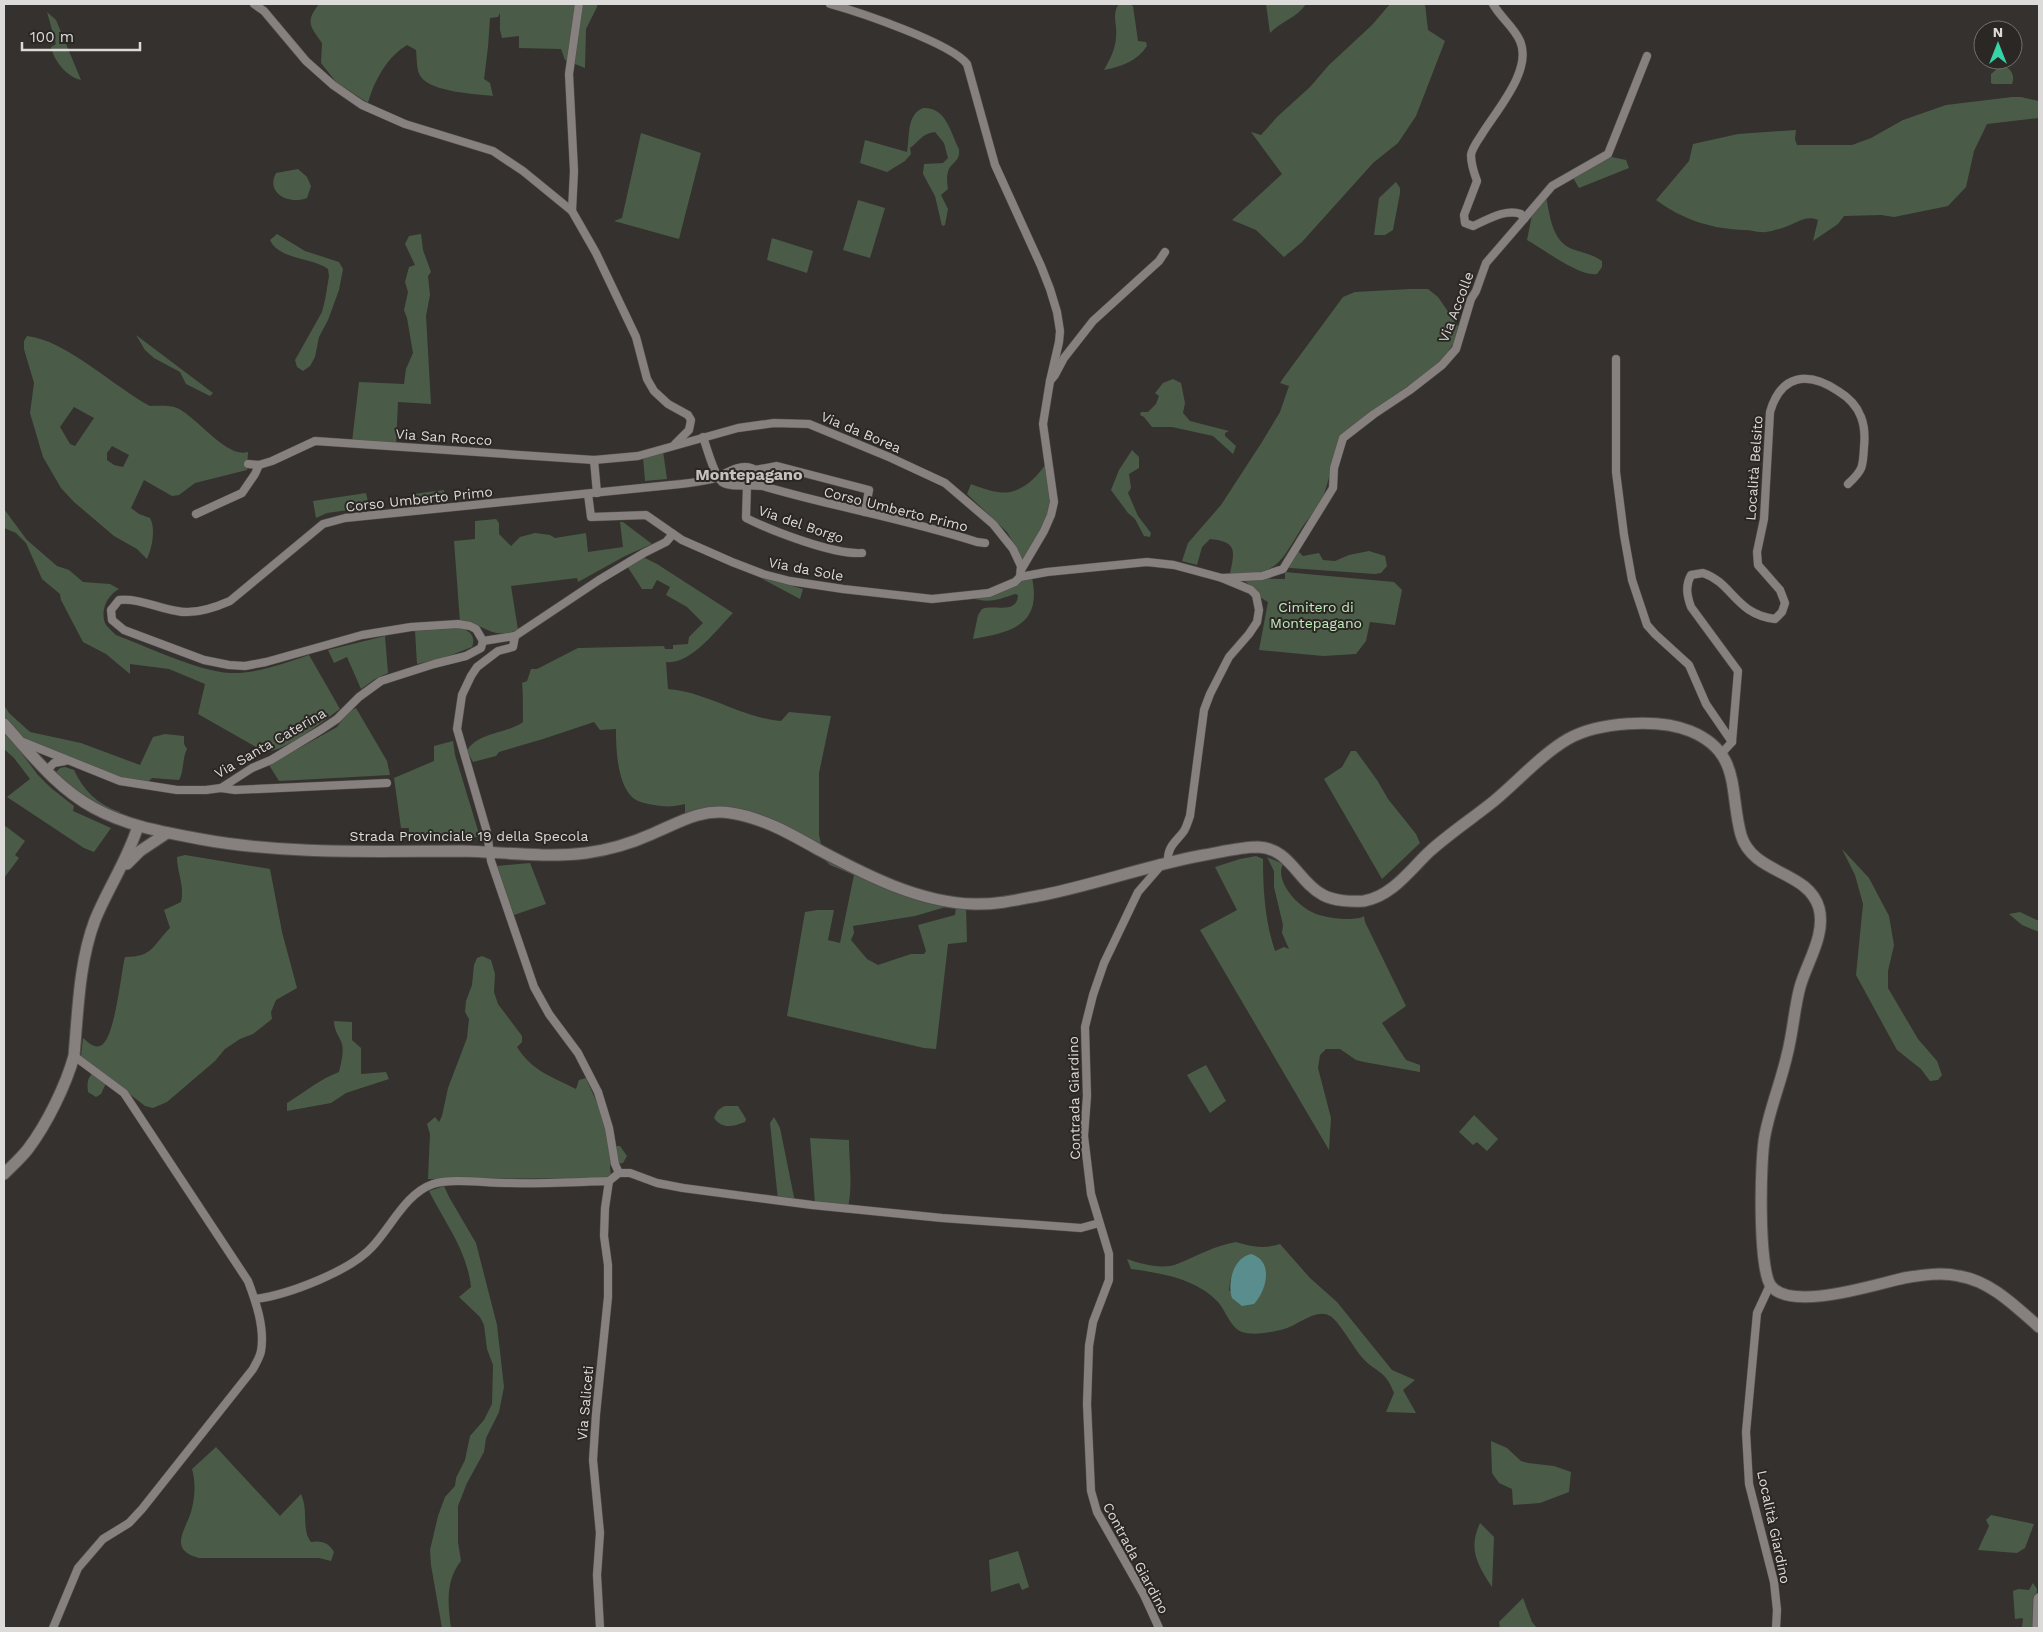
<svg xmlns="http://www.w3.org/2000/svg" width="2043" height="1632" viewBox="0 0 2043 1632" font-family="'Work Sans',sans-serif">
	<rect width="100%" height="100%" fill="#35312e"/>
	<g fill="#4a5c47" fill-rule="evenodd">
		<path d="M319 4H597V7L586 29 585 68 565 60 561 49 519 48V36L502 38 500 30V13L498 17 490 18 488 47 484 79 490 83 493 96C475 94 432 92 421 77 416 71 417 58 416 50L407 45C387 57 374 81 368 103L336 82 321 63 322 43C310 26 305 22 319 4Z"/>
		<path d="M1119 4H1129L1133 6 1138 41 1146 42 1147 46C1137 61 1121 67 1104 70 1110 59 1115 50 1116 38 1118 25 1111 15 1119 4Z"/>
		<path d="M1266 4H1306C1297 18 1281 21 1270 33Z"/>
		<polygon points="1390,4 1425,4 1428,30 1445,41 1416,116 1398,143 1373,163 1302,242 1284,257 1256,230 1232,220 1282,174 1251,132 1261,135 1277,117 1310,87 1329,65 1372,25"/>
		<path d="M47 12 56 20 81 80C67 77 54 61 51 47L56 44Z"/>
		<path d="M2006 67C2012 70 2015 77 2012 84H1993L1991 83V74L1998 68Z"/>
		<path d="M2012 97H2021L2039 101V118L1987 124 1974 151 1966 187 1948 206 1894 217 1881 215 1844 216 1838 224 1813 241 1818 220C1805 214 1793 226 1779 229 1774 230 1767 233 1761 232 1756 232 1750 230 1745 230 1712 229 1683 220 1656 200L1689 161 1693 144 1738 134 1796 130 1795 139 1797 145H1852L1871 138 1903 120 1946 105Z"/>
		<path d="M923 108C946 107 950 131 959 149 960 159 956 160 950 167 946 173 947 182 948 189L941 195 948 209 945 225 942 226 935 196 923 174 924 164 943 163 948 158 944 143 935 132C921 134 920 141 910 148L911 154 905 161 887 172 860 163 865 140 907 152C910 137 906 115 923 108Z"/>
		<polygon points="641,133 701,153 679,239 614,221 622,218"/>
		<polygon points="1612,157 1626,160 1629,168 1579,188 1572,176"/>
		<path d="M298 169 307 177 311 186 307 198C290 205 265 194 276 173Z"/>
		<polygon points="1396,182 1400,188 1400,193 1393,230 1385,235 1374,235 1379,198"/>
		<path d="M1546 197C1550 216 1552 241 1572 249 1583 253 1592 254 1602 261V267L1597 274C1580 277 1543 249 1527 240L1532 215Z"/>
		<polygon points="858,200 885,208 870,258 843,250"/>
		<path d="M277 234 305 251 339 262 343 269 339 290 328 320 319 337 315 357 310 366 303 371 297 367 295 360 322 312 325 300 329 276 328 269C312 257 279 260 270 240Z"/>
		<polygon points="421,234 423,250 431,272 428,276 430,295 426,316 431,404 398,402 396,445 352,442 359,382 404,384 406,369 413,353 407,318 404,310 408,292 405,282 409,267 415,265 405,244 409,236"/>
		<polygon points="772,238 813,251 807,273 767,260"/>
		<path d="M1410 289H1428L1438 297 1458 326 1454 343 1439 364 1340 435C1333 454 1331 475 1324 494 1320 505 1310 516 1303 526 1280 562 1278 577 1230 573 1235 550 1237 542 1210 539L1202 547 1197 565 1182 561 1188 543 1221 505 1262 442 1280 412 1289 386 1280 383 1284 377 1343 297 1355 292Z"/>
		<polygon points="136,335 213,393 210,396 186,384 180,372 154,358 145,350"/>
		<path d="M27 336C66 340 114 387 150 406 159 406 169 405 177 408 197 417 227 459 248 452L247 470 195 483 179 495 172 496 144 480 131 508 139 514 150 518C156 529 152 548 147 559L137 549 114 536 74 502 61 488 43 457 30 413 34 383 24 349V341ZM74 407 94 418 75 446 70 444 60 427ZM112 446 129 455 123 467 114 465 107 460V453Z"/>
		<polygon points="1173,379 1181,383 1185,403 1183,413 1190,421 1229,431 1225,433 1225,436 1236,446 1233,454 1213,436 1172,427 1152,427 1144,417 1140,415 1141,412 1148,412 1156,404 1159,396 1155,393 1163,383"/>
		<polygon points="1132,450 1139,457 1139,468 1129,474 1131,488 1128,493 1138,516 1151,533 1150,537 1144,536 1135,519 1128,513 1111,490 1119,470"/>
		<polygon points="663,451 667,479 645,481 643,457"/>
		<path d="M1045 465C1057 509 1045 524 1024 562L1007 532 967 494 971 484C979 487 989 491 998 492 1017 496 1035 480 1045 465Z"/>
		<polygon points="444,490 445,499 414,503 413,494"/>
		<polygon points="366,493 369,507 327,513 316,518 313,501"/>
		<path d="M4 509 27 540 57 566 69 570 83 582 110 584 119 589C108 595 100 609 105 623 107 627 113 632 116 635 148 647 197 671 230 673 257 674 284 663 309 655L340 709C323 721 282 755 263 751L198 714 205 684 169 669 130 664V674L106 654 83 642 61 600 60 594 42 579 26 543 16 533 4 528Z"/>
		<path d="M496 519 499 523V534L511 546 520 537 535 533 550 535 555 538 586 533 588 552 623 547 620 522H623L652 544 625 556 578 582 577 578 511 586 518 630C489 641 486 622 460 622L454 541 475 539V521Z"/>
		<polygon points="1297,550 1303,556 1319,553 1323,560 1335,561 1349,555 1369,551 1385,556 1387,566 1381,573 1375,574 1290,568 1287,566"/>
		<path d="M643 557 657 564 733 613C717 629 691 665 666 662L668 689C707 692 742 718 781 721L789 712 831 716 819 773V835L821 844 817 846 757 817 685 815V804C674 807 665 807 654 805 647 804 637 802 632 797 617 782 616 749 616 729L600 730 594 722 543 739 499 752 496 756 473 762 467 751C477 732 507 734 523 722 523 714 523 688 522 683L527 681 531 669H537L578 648 664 646 665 649H673V645L688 644 689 637 703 623 687 607 666 595 670 587 657 580 652 589H642L627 566Z"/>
		<path d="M1285 572 1394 582 1402 590 1395 625 1370 622 1366 641 1356 654 1323 656 1259 650 1268 602C1258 598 1251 585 1242 578L1285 579Z"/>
		<polygon points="757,576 803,589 800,599"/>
		<path d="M1032 578C1042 625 1012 632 973 639L978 615 982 609C994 604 1017 615 1018 595L1015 594C1000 599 988 604 972 598Z"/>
		<path d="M460 628C470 630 476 637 472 647L446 657 417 664 415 631Z"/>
		<polygon points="385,636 388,673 375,679 361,689 347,657 334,663 328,650"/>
		<path d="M4 705 9 713 30 732 81 743 140 765 153 737 165 734 184 736V744L187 749C182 759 184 772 179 780L152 778 148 782 126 780 34 743 20 736 4 719Z"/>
		<polygon points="356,708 387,761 390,775 279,781 269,765 337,727 348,712"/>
		<polygon points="4,730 38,775 51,788 74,806 73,811 111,828 94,852 84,848 7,797 30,779 14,758 4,749"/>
		<polygon points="453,741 455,755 480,837 409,836 409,828 401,828 394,778 434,761 434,746"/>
		<polygon points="1351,751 1356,751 1377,780 1388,799 1416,834 1420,843 1382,879 1324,779 1342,767"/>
		<path d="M65 767 74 770C83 790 98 805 120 812L118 815 75 793 55 773 60 768Z"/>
		<polygon points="4,825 25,841 15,855 19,858 4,878"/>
		<polygon points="1842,849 1869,878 1889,916 1894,945 1888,971 1888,988 1918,1039 1937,1061 1942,1075 1938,1080 1930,1081 1921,1069 1897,1050 1856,975 1863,904 1855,875"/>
		<path d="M185 855 270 869 282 932 297 988 276 1000 271 1012 272 1019 253 1034 240 1039 225 1049 215 1061 167 1102 153 1108 145 1106 81 1056 83 1038C88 1042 93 1048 100 1046 115 1041 121 972 125 957 153 957 152 946 170 928L164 910 181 902C185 887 177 872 177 857Z"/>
		<path d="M1256 856 1263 859C1263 889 1265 922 1275 951L1284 947 1289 949 1282 933 1283 925 1274 887V871L1267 857 1283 864C1274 882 1299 907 1314 913 1324 918 1355 922 1364 916L1365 922 1406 1006 1382 1023 1406 1060 1420 1065V1072L1364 1062 1356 1060 1340 1049H1326L1320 1055 1318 1068 1331 1118 1329 1150 1200 930 1237 910 1215 867 1240 859Z"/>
		<polygon points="822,857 949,906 915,916 853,926 854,933 851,940 867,959 878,965 911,954 924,954 926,951 918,925 955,915 956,907 966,907 967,942 948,944 936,1049 924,1048 787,1016 805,912 817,910 834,910 828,940 840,943 854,875 830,865"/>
		<polygon points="530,863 546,904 514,915 497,866"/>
		<polygon points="2020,912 2039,921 2039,932 2022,925 2009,914"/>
		<path d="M482 956 491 960 495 974 494 992 498 1004 522 1036V1042L517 1047C533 1072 551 1076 576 1089L579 1080 586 1078 616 1146H620L627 1156 623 1163 610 1165 611 1178 428 1179 430 1134 427 1124 435 1117 439 1122 442 1116 448 1088 467 1038 469 1019 465 1012 466 1001 472 985 474 965 477 958Z"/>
		<path d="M334 1021 352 1022V1040L361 1048V1074L386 1072 389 1079 346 1093 331 1103 287 1111V1103C305 1092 320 1079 339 1072 341 1064 344 1052 342 1044 339 1035 334 1031 334 1021Z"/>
		<polygon points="1206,1065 1226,1101 1210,1113 1187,1075"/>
		<path d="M94 1072 107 1081 101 1094 96 1097 88 1092C87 1083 87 1078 94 1072Z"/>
		<path d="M725 1106H738L746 1119 745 1122C732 1127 722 1129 714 1118 717 1111 718 1109 725 1106Z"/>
		<polygon points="1474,1115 1498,1139 1487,1151 1477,1142 1473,1145 1459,1132"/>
		<polygon points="774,1117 780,1128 795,1202 778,1200 770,1123"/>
		<path d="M810 1138 849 1140C849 1162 853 1186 848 1207L815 1204Z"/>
		<path d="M444 1186 449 1197 476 1243 497 1325 504 1387 499 1412 486 1438 484 1452 467 1483 458 1506V1542L461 1561C445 1581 448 1605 451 1628H442L431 1565 430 1550 438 1516 445 1497 455 1486 456 1478 465 1460 470 1436 484 1420 492 1404 493 1365 487 1349 484 1325 480 1317 459 1297 471 1287C467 1250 445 1223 429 1191Z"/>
		<path d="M1236 1242C1252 1247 1264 1249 1280 1244L1310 1278 1337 1302 1392 1370 1415 1380 1403 1390 1416 1413 1386 1412 1394 1393C1385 1368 1374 1373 1360 1355 1353 1346 1337 1319 1330 1316 1317 1308 1299 1324 1287 1328 1275 1332 1254 1336 1242 1332 1230 1327 1226 1311 1218 1302 1197 1279 1161 1273 1131 1269L1127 1259C1142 1264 1162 1270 1177 1264 1197 1256 1214 1246 1236 1242ZM1262 1262 1266 1277 1229 1291 1230 1281 1234 1270Z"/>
		<polygon points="1491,1441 1507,1448 1521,1461 1528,1463 1554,1466 1571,1472 1569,1492 1540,1503 1513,1505 1512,1489 1499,1483 1492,1473"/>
		<path d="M216 1447 280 1516 301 1494C309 1512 301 1529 311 1542 322 1540 329 1543 334 1552L331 1561 319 1558H199C168 1550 185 1531 191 1512 195 1497 196 1484 192 1469Z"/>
		<polygon points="1991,1515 2034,1524 2025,1548 2017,1553 1978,1550 1989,1526 1986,1520"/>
		<path d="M1480 1523 1494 1537 1492 1587C1477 1564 1468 1549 1480 1523Z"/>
		<polygon points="1018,1551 1029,1587 1022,1590 1019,1583 991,1592 989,1560"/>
		<polygon points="2033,1583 2037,1589 2034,1628 2022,1628 2023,1618 2015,1619 2013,1591 2018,1589 2029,1590"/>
		<polygon points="1523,1598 1532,1622 1537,1628 1500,1628 1499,1622"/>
	</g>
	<path fill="#5a8d8d" d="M1251 1254C1274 1261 1267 1290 1254 1304L1242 1306 1232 1298C1227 1283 1233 1258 1251 1254Z"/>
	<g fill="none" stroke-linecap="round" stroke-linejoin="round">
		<g stroke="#534f4d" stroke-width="9">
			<g id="street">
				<polyline points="254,4 264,11 306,61 333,85 362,105 405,124 493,151 523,171 572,211 596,253 636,337 647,379 654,391 668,404 688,415 691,420 689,430 675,444"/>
				<path d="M830 4C859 12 951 43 967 64L995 165 1041 266 1050 289 1057 312 1060 331 1059 342 1050 381"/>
				<polyline points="572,211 574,171 569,74 579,4"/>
				<polyline points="1524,219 1552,186 1608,154 1647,56"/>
				<polyline points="1616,359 1616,472 1624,535 1632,580 1647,625 1655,634 1689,665 1706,704 1732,742"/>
				<path d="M703 437C707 448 714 475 722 482 729 488 753 484 763 486 834 507 907 519 977 542L985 543"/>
				<polyline points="594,460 597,493"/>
				<polyline points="248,464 259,465 272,461 315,441 594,460 638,456 738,428 774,423 809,424 889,457 945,483 993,524 1013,549 1021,566 1020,577"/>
				<polyline points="755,470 777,466 869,490 865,512"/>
				<path d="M747 485 746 518C772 531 834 555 862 553"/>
				<polyline points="588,494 591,517 646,515 682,540 732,562 763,574 790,581 843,589 932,599 989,593 1015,582 1020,577"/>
				<polyline points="196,514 242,493 255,474 259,465"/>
				<polyline points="1021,570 1044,531 1051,515 1054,502 1043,424 1050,381 1055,375 1064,358 1093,321 1159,261 1165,252"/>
				<path d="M1020 577 1047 572 1147 562 1174 565 1222 578 1251 590 1256 595 1259 610 1257 622 1249 634 1229 657 1210 694 1204 710 1190 816C1188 821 1187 826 1184 831 1176 842 1167 846 1168 862"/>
				<path d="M1222 578 1262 576 1283 569 1333 488 1334 468 1343 438 1374 414 1410 390 1442 365 1456 349 1471 299 1476 291 1486 263 1524 219 1521 214C1506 208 1487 220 1473 226L1465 223 1464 215 1477 181C1474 173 1471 164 1471 155 1472 148 1478 140 1482 134 1496 111 1533 70 1520 41 1514 27 1500 17 1493 4"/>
				<polyline points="515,636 513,647 498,651 477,667 471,676 462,695 457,729 487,832 491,861 534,987 549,1014 578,1053 598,1092 609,1128 615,1164 619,1173"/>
				<path d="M483 641 476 629 470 626 458 624 411 627 362 635 266 662 245 666 229 665 204 660 124 630 112 620 111 610 119 600C139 598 157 608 177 611 194 615 214 608 230 601L323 524 345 518 671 485C681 484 710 481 718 477 728 472 744 462 755 470L754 481 747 485"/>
				<polyline points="483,641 515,636 599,580 644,553 666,542 673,534"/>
				<polyline points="23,742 120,781 177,790 206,790 221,788 252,768 271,760 322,729 337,719 359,697 381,681 434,664 466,656 481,648 483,641"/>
				<path d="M1720 755 1732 742 1738 671 1691 607C1687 596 1685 586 1691 575L1703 573C1733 583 1735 614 1775 619L1782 612 1785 603 1780 590 1758 565 1757 552 1764 519 1770 412C1781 374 1808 371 1838 391 1848 397 1857 406 1861 417 1865 427 1865 437 1864 447 1863 467 1863 470 1848 484"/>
				<polyline points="46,771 54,763 65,761"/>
				<polyline points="221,788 235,790 387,783"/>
				<polyline points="1770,1285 1757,1313 1746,1432 1749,1484 1774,1582 1777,1610 1776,1628"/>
				<path d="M255 1299C288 1295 350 1271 372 1247 391 1227 406 1193 433 1184 453 1178 484 1183 505 1183 540 1184 574 1182 609 1181L619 1173H630L657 1183 683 1188 812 1205 942 1218 1081 1228 1099 1223"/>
				<path d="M53 1628 78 1568 103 1539 129 1523 142 1509 253 1369C256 1363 260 1357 261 1351 265 1328 256 1302 248 1281L124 1093 74 1056"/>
				<polyline points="600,1628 597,1575 600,1533 593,1460 596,1414 608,1297 608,1265 604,1236 605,1208 609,1181"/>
				<polyline points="1159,1628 1144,1595 1097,1512 1091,1491 1087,1404 1089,1346 1093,1322 1109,1280 1109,1254 1091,1194 1084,1136 1087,1096 1085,1027 1093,995 1104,963 1138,892 1158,869 1160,863"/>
			</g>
		</g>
		<g stroke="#534f4d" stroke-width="13">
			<g id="secondary">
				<path d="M4 724C32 755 57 788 94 808 127 826 163 832 200 839 286 855 374 851 462 851 502 852 545 858 586 853 608 850 632 843 652 834 678 823 701 808 731 813 763 818 791 834 819 850 866 875 920 903 974 904 998 905 1020 899 1043 895 1097 884 1149 865 1204 855 1221 852 1241 847 1258 847 1290 848 1298 882 1323 895 1334 901 1352 902 1364 901 1392 896 1410 870 1429 852 1450 833 1473 818 1494 801 1518 781 1542 754 1568 739 1598 722 1658 718 1690 731 1742 752 1729 792 1741 835 1753 875 1808 870 1819 908 1826 935 1807 962 1800 987 1794 1009 1793 1033 1787 1055 1781 1082 1770 1108 1765 1135 1760 1158 1758 1269 1771 1286 1792 1312 1876 1284 1904 1278 1922 1275 1941 1272 1959 1276 1991 1281 2016 1307 2039 1327"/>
				<polyline points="127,864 140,851 167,833"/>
				<path d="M4 1174C12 1166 21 1158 28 1149 47 1124 66 1085 74 1056 78 1011 79 962 95 920 108 888 128 859 138 826"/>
				<polyline points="2038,1628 2039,1599"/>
			</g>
		</g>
		<use href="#street" stroke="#86817e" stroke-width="8"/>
		<use href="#secondary" stroke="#86817e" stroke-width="11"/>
	</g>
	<g text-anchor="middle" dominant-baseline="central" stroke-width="4" stroke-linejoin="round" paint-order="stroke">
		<g font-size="14" fill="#dddbd9" stroke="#2b2724">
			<text transform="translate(1456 307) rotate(-69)">Via Accolle</text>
			<text transform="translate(861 432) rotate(23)">Via da Borea</text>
			<text transform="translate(444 437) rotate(4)">Via San Rocco</text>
			<text transform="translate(1754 468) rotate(-86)">Località Belsito</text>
			<text transform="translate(419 499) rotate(-6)">Corso Umberto Primo</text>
			<text transform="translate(896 509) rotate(14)">Corso Umberto Primo</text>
			<text transform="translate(801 524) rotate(19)">Via del Borgo</text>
			<text transform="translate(806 569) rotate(11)">Via da Sole</text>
			<text transform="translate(270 743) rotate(-30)">Via Santa Caterina</text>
			<text x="469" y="836">Strada Provinciale 19 della Specola</text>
			<text transform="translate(1074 1098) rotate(-91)">Contrada Giardino</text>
			<text transform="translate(585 1403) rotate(-85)">Via Saliceti</text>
			<text transform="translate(1774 1527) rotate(78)">Località Giardino</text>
			<text transform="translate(1136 1558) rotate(62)">Contrada Giardino</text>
		</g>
		<g font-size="14" fill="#c0edb9" stroke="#2b2724">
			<text x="1316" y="607">Cimitero di<tspan x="1316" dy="16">Montepagano</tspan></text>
		</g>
		<g font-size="16" font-weight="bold" fill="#c7c1be" stroke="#2b2724">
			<text x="749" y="474">Montepagano</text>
		</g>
	</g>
	<rect width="2043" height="1632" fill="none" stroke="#dddbd9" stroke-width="10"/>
	<g transform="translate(1998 45)"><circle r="24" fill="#2b2724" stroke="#726f6c"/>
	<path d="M0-4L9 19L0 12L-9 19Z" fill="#36d4a7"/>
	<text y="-8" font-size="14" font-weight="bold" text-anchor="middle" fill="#dddbd9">N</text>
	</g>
	<path d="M22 42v8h118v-8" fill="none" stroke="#dddbd9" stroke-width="2.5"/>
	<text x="30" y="42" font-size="15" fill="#dddbd9" stroke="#2b2724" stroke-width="4" paint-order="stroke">100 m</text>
</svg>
